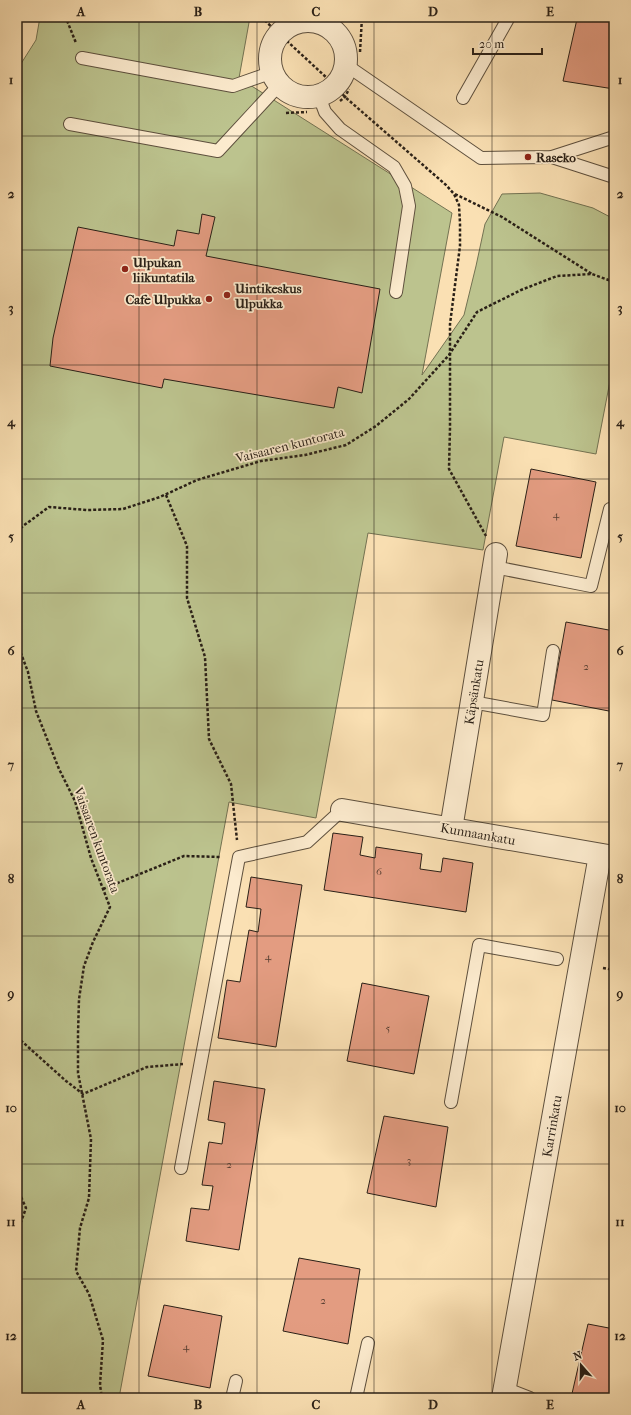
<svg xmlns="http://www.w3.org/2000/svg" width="631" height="1415" viewBox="0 0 631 1415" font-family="'IM FELL French Canon',serif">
	<rect width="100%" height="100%" fill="#fae0b3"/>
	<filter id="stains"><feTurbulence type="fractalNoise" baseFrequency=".005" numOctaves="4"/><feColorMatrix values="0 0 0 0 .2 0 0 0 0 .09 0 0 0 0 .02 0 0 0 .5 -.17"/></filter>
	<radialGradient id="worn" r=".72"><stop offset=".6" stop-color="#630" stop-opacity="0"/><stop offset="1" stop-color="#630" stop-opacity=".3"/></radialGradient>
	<polygon fill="#bcc38e" stroke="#737252" points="40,17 250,17 239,78 452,213 422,375 464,315 476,266 485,224 502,194 540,193 593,208 614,219 614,381 610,381 596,454 504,437 483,550 368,533 316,818 229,802 119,1398 17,1398 17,70 36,40"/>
	<g fill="#e39c81" stroke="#2a2017">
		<polygon points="565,17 614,17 614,89 563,81 577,19"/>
		<polygon points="202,214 215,217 206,256 380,289 362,393 338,387 334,408 164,379 162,388 50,366 53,338 78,227 174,246 177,230 199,234"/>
		<polygon points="531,469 596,482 581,558 516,546"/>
		<polygon points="566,622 614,631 614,712 552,700"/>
		<polygon points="333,833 363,837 360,855 375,858 376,847 422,854 420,869 441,872 443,858 473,863 466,912 324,890"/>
		<polygon points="251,877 302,885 276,1047 218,1038 227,980 240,982 249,930 258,932 261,909 246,907"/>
		<polygon points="362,983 429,996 414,1074 347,1061"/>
		<polygon points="214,1081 265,1089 239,1250 186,1241 191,1208 209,1210 213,1186 202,1185 209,1142 222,1144 225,1123 208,1120"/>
		<polygon points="384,1116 448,1127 436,1207 367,1193"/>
		<polygon points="299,1258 360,1269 348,1344 283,1331"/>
		<polygon points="164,1305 222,1316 210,1388 148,1376"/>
		<polygon points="588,1324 614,1329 614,1398 571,1398"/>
	</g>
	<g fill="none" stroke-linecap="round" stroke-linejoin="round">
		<g stroke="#5e503e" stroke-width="14">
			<g id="lane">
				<polyline points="82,58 233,86 273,72"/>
				<polyline points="346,65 481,158 552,157 614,137"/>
				<polyline points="319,96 325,112 340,129 394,167 405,186 409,206 396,292"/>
				<polyline points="463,98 509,17"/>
				<polyline points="70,124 218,151 280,84"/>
				<polyline points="552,157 614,177"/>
				<polyline points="494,567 591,586 610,509"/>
				<polyline points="472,702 543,715 553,651"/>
				<polyline points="451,1102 479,945 557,959"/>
				<polyline points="181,1168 239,857 307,842 342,810"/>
				<polyline points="504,1388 530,1398"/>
				<polyline points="232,1398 236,1381"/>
				<polyline points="356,1398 368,1343"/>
			</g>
		</g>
		<g stroke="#5e503e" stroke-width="24">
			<g id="street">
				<circle cx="308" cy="59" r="38"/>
				<polyline points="342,810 614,857"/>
				<polyline points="451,829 496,554"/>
				<polyline points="503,1398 600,855"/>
			</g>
		</g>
		<g stroke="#2a2017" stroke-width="2.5" stroke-dasharray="3 2" stroke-linecap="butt">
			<polyline points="59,17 66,18 76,43"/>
			<polyline points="261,17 328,79"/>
			<polyline points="360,52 362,17"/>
			<polyline points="336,87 345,97 446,185 454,194 459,205 460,223 460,246 450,324 450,428 449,469 486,536"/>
			<polyline points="340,101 345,97 349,89"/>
			<polyline points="286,113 307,112"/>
			<polyline points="455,194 502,217 592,274"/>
			<polyline points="166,495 187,546 187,598 205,657 209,739 231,784 237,840"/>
			<polyline points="17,532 23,526 49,507 87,510 123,509 160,497 197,480 261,461 305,455 346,445 376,426 409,399 449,355 477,312 521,290 557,276 592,274 614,282"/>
			<polyline points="17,643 28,672 36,711 59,769 75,801 91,858 110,907 93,942 84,966 79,999 78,1034 78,1073 91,1139 89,1198 80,1228 76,1271 89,1294 103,1340 100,1385 102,1398"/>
			<polyline points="103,889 184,856 221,857"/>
			<polyline points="603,968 614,970"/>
			<polyline points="17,1037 66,1081 83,1094 147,1067 183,1064"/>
			<polyline points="17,1188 26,1208 17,1233"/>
		</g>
		<use href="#lane" stroke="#fcebce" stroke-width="12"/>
		<use href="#street" stroke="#fcebce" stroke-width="22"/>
	</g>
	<path fill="none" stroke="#2a2017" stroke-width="1" stroke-opacity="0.55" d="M139 17V1398M257 17V1398M374 17V1398M492 17V1398M17 136H614M17 250H614M17 365H614M17 479H614M17 593H614M17 708H614M17 822H614M17 936H614M17 1050H614M17 1164H614M17 1279H614"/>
	<g fill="#8f2418" stroke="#fcebce" stroke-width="1.5">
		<circle cx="528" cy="157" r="4"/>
		<circle cx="125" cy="269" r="4"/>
		<circle cx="227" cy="295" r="4"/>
		<circle cx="209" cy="299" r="4"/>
	</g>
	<g text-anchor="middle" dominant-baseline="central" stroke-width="3.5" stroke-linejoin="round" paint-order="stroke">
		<g font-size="11" fill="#583f32">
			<text x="556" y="514">4</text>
			<text x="586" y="666">2</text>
			<text x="379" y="871">6</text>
			<text x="268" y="956">4</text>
			<text x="388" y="1028">5</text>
			<text x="409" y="1160">3</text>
			<text x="229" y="1164">2</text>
			<text x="323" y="1300">2</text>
			<text x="186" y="1346">4</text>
		</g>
		<g font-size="13" font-weight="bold" fill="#2a2017" stroke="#fcebce" text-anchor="start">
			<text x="536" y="157">Raseko</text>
			<text x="133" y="262">Ulpukan<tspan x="133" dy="15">liikuntatila</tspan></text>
			<text x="235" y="288">Uintikeskus<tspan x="235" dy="15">Ulpukka</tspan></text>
			<text x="201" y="299" text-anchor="end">Cafe Ulpukka</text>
		</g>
		<g font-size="13" fill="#2a2017" stroke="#fcebce">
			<text transform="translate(290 445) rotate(-14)">Vaisaaren kuntorata</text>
			<text transform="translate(474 692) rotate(-81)">Käpsänkatu</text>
			<text transform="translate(478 834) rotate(10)">Kunnaankatu</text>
			<text transform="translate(97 840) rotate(70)">Vaisaaren kuntorata</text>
			<text transform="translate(552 1126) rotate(-80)">Karrinkatu</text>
		</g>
	</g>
	<rect width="631" height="1415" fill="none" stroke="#fae0b3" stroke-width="44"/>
	<g transform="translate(581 1365) rotate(340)" stroke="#fcebce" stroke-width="3" paint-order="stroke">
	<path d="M0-3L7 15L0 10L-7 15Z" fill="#2a2017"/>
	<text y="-6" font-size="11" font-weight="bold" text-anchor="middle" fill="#2a2017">N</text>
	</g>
	<path d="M473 48v6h69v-6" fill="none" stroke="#2a2017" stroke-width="2"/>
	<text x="479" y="48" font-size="12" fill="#2a2017" stroke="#fcebce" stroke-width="3" paint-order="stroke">20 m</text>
	<rect x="22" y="22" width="587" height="1371" fill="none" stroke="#2a2017" stroke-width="1.5"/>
	<g font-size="13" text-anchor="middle" font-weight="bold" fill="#2a2017">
		<text x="81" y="16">A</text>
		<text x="198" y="16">B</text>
		<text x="316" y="16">C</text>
		<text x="433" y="16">D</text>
		<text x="550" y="16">E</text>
		<text x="11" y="84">1</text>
		<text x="620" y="84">1</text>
		<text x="11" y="198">2</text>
		<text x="620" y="198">2</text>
		<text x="11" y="312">3</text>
		<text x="620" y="312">3</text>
		<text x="11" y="426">4</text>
		<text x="620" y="426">4</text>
		<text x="11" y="541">5</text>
		<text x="620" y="541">5</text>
		<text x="11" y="655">6</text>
		<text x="620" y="655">6</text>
		<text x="11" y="769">7</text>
		<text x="620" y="769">7</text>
		<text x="11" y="883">8</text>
		<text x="620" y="883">8</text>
		<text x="11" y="998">9</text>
		<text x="620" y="998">9</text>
		<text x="11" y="1112">10</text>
		<text x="620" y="1112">10</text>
		<text x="11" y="1226">11</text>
		<text x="620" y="1226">11</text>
		<text x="11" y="1340">12</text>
		<text x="620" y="1340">12</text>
		<text x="81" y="1409">A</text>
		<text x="198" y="1409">B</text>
		<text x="316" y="1409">C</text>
		<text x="433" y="1409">D</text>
		<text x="550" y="1409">E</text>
	</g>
	<rect width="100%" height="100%" filter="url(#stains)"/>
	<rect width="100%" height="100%" fill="url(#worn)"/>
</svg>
